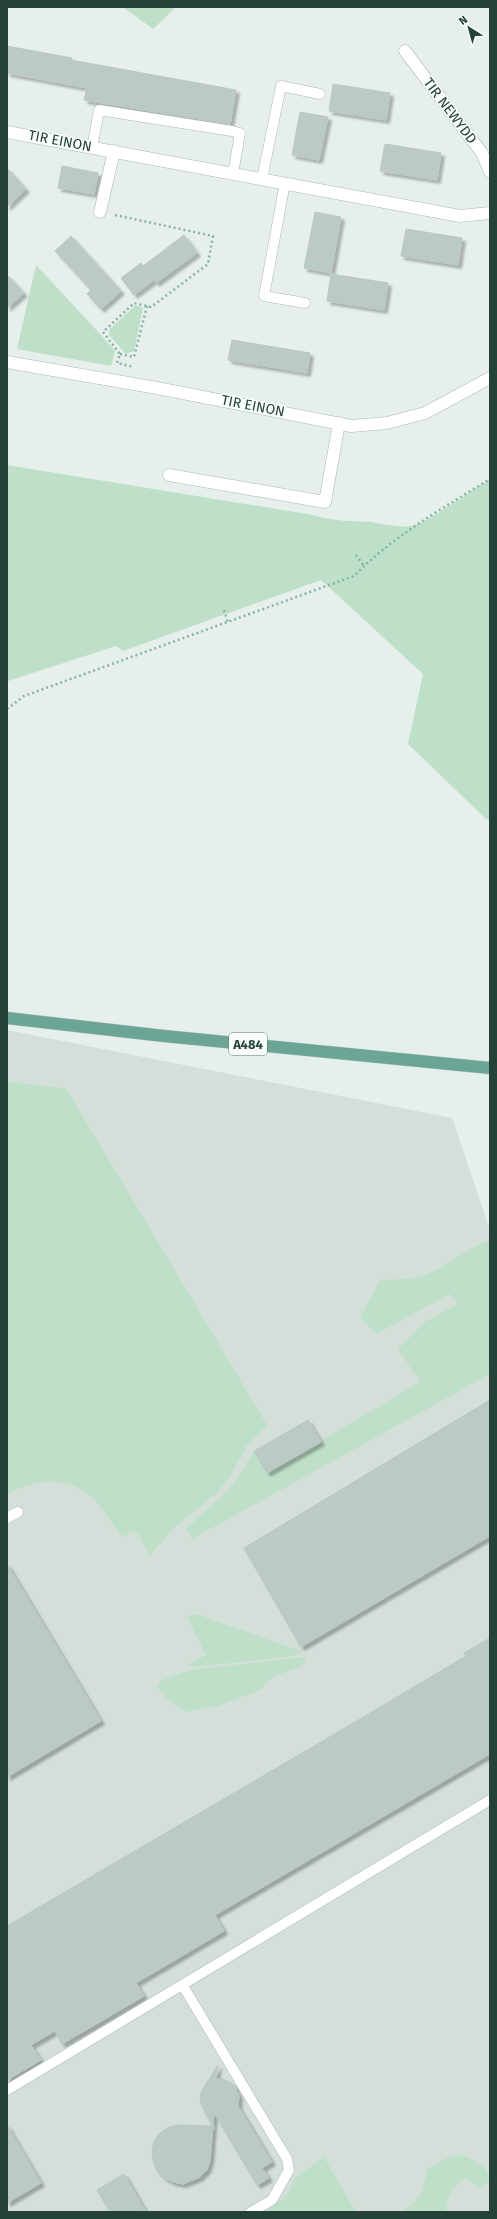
<svg xmlns="http://www.w3.org/2000/svg" width="497" height="2219" viewBox="0 0 497 2219" font-family="'Fira Sans',sans-serif">
	<defs>
		<filter id="shadow"><feDropShadow dx="3.5" dy="3.5" stdDeviation="1" flood-color="#0004"/></filter>
	</defs>
	<rect width="100%" height="100%" fill="#e6efeb"/>
	<polygon fill="#d4dfda" points="7,1030 452,1118 490,1230 490,2212 7,2212"/>
	<g fill="#bfe0c8">
		<polygon points="123,7 176,7 153,29"/>
		<polygon points="36,265 112,347 115,351 111,366 17,349"/>
		<polygon points="136,305 143,308 134,351 126,354 109,335 109,330"/>
		<path d="M7 465 313 515C332 521 351 521 370 522 384 524 399 528 412 526 423 525 477 487 490 479V819H486L408 744 423 674 321 580 123 651 116 646 8 681Z"/>
		<path d="M7 1082 66 1088 267 1425 247 1445 229 1478 217 1493 175 1527 150 1555 137 1533 133 1531 122 1537C113 1526 101 1504 90 1495 65 1476 34 1479 7 1494Z"/>
		<path d="M490 1240V1374L192 1539 186 1529 233 1485 254 1451 267 1473 420 1382 398 1349 426 1321 458 1304 450 1294 376 1334 360 1318 380 1280C392 1279 406 1280 418 1277 444 1270 464 1249 490 1240Z"/>
		<polygon points="196,1614 303,1652 294,1656 194,1667 187,1665 206,1655 187,1617"/>
		<polygon points="303,1657 306,1662 300,1667 272,1677 261,1690 217,1706 186,1712 167,1699 157,1686 162,1680 191,1670"/>
		<path d="M462 2155C472 2159 490 2167 490 2180L481 2188 466 2178C454 2185 444 2197 447 2212H403L420 2196 428 2169 449 2157Z"/>
		<path d="M324 2157 356 2212H263C277 2203 291 2196 294 2179Z"/>
	</g>
	<g fill="#bbcac4" stroke="#b8c9c2" filter="url(#shadow)">
		<polygon points="7,46 72,58 71,60 236,90 230,124 84,100 87,88 7,73"/>
		<polygon points="333,84 390,93 386,120 329,111"/>
		<polygon points="300,112 328,117 319,160 292,155"/>
		<polygon points="385,144 441,153 437,180 380,171"/>
		<polygon points="62,166 98,173 94,194 58,188"/>
		<polygon points="7,168 26,189 7,207"/>
		<polygon points="315,212 341,217 331,273 304,268"/>
		<polygon points="406,229 462,238 458,265 401,256"/>
		<polygon points="184,235 197,253 156,283 154,280 134,295 121,278 141,263 143,266"/>
		<polygon points="71,236 121,291 101,309 87,294 91,290 55,251"/>
		<polygon points="331,274 388,283 384,310 327,301"/>
		<polygon points="7,275 24,293 7,308"/>
		<polygon points="232,340 310,353 307,373 228,360"/>
		<polygon points="490,1400 490,1536 301,1647 244,1548"/>
		<polygon points="308,1420 321,1442 267,1473 254,1451"/>
		<polygon points="7,1564 101,1721 7,1777"/>
		<polygon points="490,1638 490,1754 215,1915 224,1931 136,1983 144,1996 62,2044 55,2031 31,2045 41,2060 7,2080 7,1926 355,1722 466,1656 464,1653"/>
		<polygon points="218,2065 216,2079 223,2079 234,2085 239,2096 238,2106 272,2162 262,2168 269,2178 257,2185 214,2113 210,2161 207,2170 200,2177 183,2184 173,2182 164,2178 157,2171 153,2161 152,2151 154,2141 160,2133 169,2127 179,2125 212,2126 201,2104 200,2098 201,2092"/>
		<polygon points="7,2125 41,2183 7,2203"/>
		<polygon points="124,2174 146,2212 110,2212 97,2190"/>
	</g>
	<g fill="none" stroke-linecap="round" stroke-linejoin="round">
		<g stroke="#a8b8b2" stroke-width="11">
			<g id="lane">
				<polyline points="92,148 99,110 232,131 240,133 233,174"/>
				<polyline points="262,179 281,86 320,94"/>
				<polyline points="285,183 264,296 305,303"/>
				<polyline points="7,1518 18,1512"/>
				<polyline points="183,1986 287,2159 289,2170 272,2200 251,2212"/>
				<polyline points="7,2090 490,1800"/>
			</g>
		</g>
		<g stroke="#a8b8b2" stroke-width="13">
			<g id="street">
				<polyline points="405,51 482,153 490,172"/>
				<polyline points="7,132 460,216 490,213"/>
				<polyline points="100,212 114,151"/>
				<polyline points="7,362 157,388 351,426 387,423 425,413 490,378"/>
				<polyline points="169,475 325,502 339,423"/>
			</g>
		</g>
		<g stroke="#c2cac8" stroke-width="13">
			<polyline id="primary" points="7,1018 164,1036 490,1068"/>
		</g>
		<g stroke="#86b3a5" stroke-width="2.5" stroke-dasharray="2 3" stroke-linecap="butt">
			<polyline points="115,215 213,236 208,264 151,307 134,303 103,332 120,354 117,363 134,367"/>
			<polyline points="120,354 134,357 147,306"/>
			<polyline points="356,555 364,566"/>
			<polyline points="224,610 228,623"/>
			<path d="M7 709 24 696 354 576C393 536 443 508 490 479"/>
		</g>
		<use href="#lane" stroke="#fff" stroke-width="10"/>
		<use href="#street" stroke="#fff" stroke-width="12"/>
		<use href="#primary" stroke="#6aa596" stroke-width="12"/>
	</g>
	<g text-anchor="middle" dominant-baseline="central" stroke-width="3.5" stroke-linejoin="round" paint-order="stroke">
		<rect fill="#f7fbf9" stroke="#637a73" stroke-width="1" x="229" y="1033" width="38" height="22" rx="3"/>
		<g font-size="13" font-weight="bold" fill="#24423a">
			<text x="248" y="1044">A484</text>
		</g>
		<g font-size="14" fill="#24423a" stroke="#f7fbf9">
			<text transform="translate(450 111) rotate(53)">TIR NEWYDD</text>
			<text transform="translate(60 141) rotate(11)">TIR EINON</text>
			<text transform="translate(253 406) rotate(11)">TIR EINON</text>
		</g>
	</g>
	<rect width="497" height="2219" fill="none" stroke="#24423a" stroke-width="16"/>
	<g transform="translate(469 28) rotate(323)" stroke="#f7fbf9" stroke-width="3" paint-order="stroke">
	<path d="M0-3L7 15L0 10L-7 15Z" fill="#24423a"/>
	<text y="-6" font-size="11" font-weight="bold" text-anchor="middle" fill="#24423a">N</text>
	</g>
</svg>
